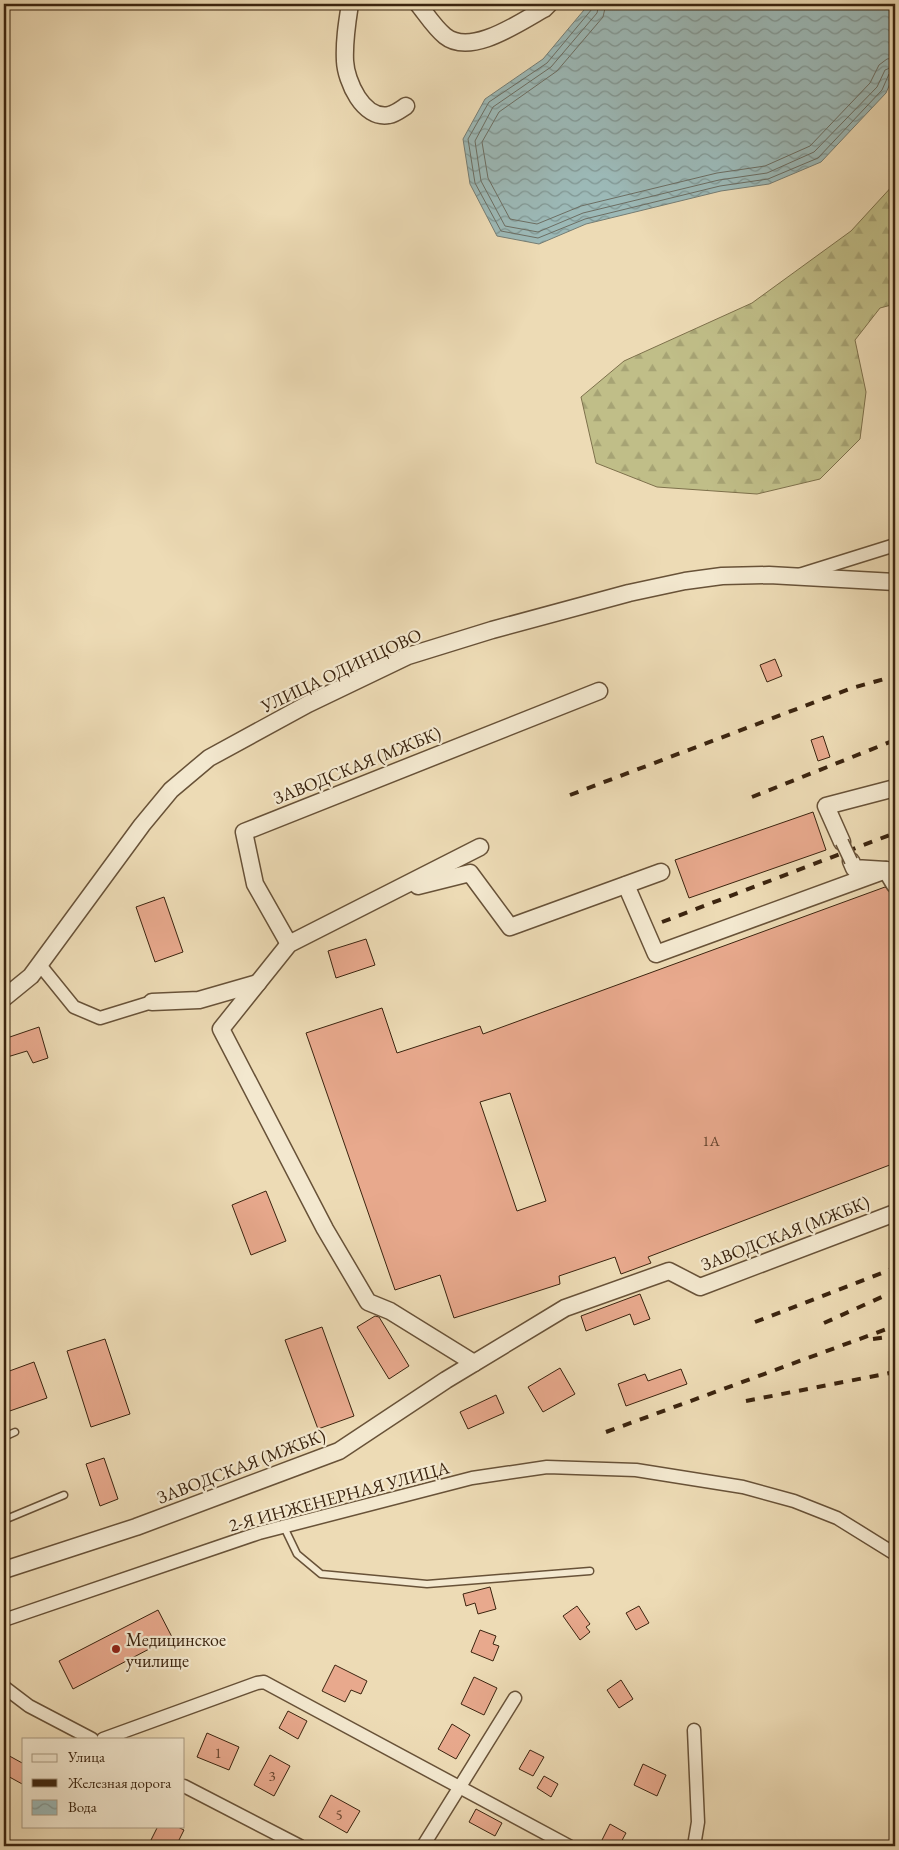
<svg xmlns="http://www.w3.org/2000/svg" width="899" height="1850" viewBox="0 0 899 1850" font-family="'EB Garamond',serif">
	<defs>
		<pattern id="forest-firs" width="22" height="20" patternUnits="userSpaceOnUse" patternTransform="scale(1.25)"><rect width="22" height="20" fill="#c0be88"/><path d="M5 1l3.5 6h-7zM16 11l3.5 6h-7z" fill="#a6a374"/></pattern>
		<pattern id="water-waves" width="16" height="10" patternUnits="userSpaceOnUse" patternTransform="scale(1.25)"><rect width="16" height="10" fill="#9cb9b7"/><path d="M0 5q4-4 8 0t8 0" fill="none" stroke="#809693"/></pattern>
	</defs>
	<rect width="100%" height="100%" fill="#eddbb5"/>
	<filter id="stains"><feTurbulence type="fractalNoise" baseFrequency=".004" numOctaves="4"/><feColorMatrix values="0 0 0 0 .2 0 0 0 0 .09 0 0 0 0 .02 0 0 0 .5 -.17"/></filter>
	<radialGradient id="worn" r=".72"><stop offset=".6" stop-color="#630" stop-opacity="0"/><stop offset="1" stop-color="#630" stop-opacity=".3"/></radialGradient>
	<polygon fill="url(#forest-firs)" stroke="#7e714c" points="895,183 895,304 880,308 855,340 866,392 860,439 820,479 757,494 657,487 596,463 581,397 624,361 752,303 851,231"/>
	<polygon fill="url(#water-waves)" stroke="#757d74" points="589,4 895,4 895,72 886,93 821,162 769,184 721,191 586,224 539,244 497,236 470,184 463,139 485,99 543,59"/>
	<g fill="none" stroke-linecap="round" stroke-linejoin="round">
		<g stroke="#6c6e63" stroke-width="1">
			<polyline points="593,4 592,9 547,63 489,102 468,139 475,183 501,231 538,238 585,219 720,186 768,179 818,158 882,90 889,74 895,72"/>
			<polyline points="599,4 597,13 551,67 493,107 475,141 481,181 505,226 538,232 583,213 719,180 767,173 814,152 877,87 885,70 895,66"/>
			<polyline points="606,4 603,17 557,71 499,112 482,142 488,178 510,219 537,224 581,206 717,173 765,166 810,146 870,83 879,65 887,59 895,58"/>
		</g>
	</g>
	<g fill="#e8a98d" stroke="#3b240f" fill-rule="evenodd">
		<polygon points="775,659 782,676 767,682 760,665"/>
		<polygon points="823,736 830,757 818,761 811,740"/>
		<polygon points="813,812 826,850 689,898 675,860"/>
		<path d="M885 887 893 894 895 902V1163L648 1257 651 1263 621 1274 615 1257 559 1276 560 1284 454 1318 440 1275 395 1290 306 1033 382 1008 397 1053 480 1026 483 1034ZM510 1093 546 1201 517 1211 480 1102Z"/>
		<polygon points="164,897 183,952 155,962 136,907"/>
		<polygon points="366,939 375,965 336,978 328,951"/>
		<polygon points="39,1027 48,1058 33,1063 27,1051 4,1058 4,1039"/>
		<polygon points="266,1191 286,1241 251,1255 232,1205"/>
		<polygon points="640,1294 650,1319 634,1325 630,1314 586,1331 581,1316"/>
		<polygon points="375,1316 379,1317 409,1366 389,1379 357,1327"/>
		<polygon points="322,1327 354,1416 318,1429 285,1340"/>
		<polygon points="105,1339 130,1414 91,1427 67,1351"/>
		<polygon points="34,1362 47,1398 4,1413 4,1373"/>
		<polygon points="560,1368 575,1394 543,1412 528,1387"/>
		<polygon points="681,1369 687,1384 626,1406 618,1384 645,1374 648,1381"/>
		<polygon points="496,1395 504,1413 468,1429 460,1412"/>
		<polygon points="104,1458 118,1499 100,1506 86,1464"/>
		<polygon points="490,1587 496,1609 478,1614 475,1603 466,1606 463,1594"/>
		<polygon points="577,1606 590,1624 586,1627 590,1632 580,1640 563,1616"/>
		<polygon points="639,1606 649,1623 636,1630 626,1613"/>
		<polygon points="158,1610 172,1637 73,1689 59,1661"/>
		<polygon points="480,1630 496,1636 493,1644 499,1646 493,1661 471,1652"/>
		<polygon points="335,1665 367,1681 361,1694 351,1690 345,1702 322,1691"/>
		<polygon points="474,1677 497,1688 484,1715 461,1704"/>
		<polygon points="621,1680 633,1699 619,1708 607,1690"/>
		<polygon points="288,1711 307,1721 298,1739 279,1728"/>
		<polygon points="452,1724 470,1735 456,1759 438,1749"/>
		<polygon points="207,1733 239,1747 229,1770 197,1757"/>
		<polygon points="530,1750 544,1757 533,1776 519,1769"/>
		<polygon points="4,1753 24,1764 24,1785 4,1774"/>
		<polygon points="270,1755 290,1766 274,1796 254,1785"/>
		<polygon points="643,1764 666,1775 657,1796 634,1785"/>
		<polygon points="544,1776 558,1784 551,1797 537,1788"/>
		<polygon points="331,1795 360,1811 347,1833 319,1817"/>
		<polygon points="476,1809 502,1823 495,1836 469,1822"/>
		<polygon points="610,1824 626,1833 619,1846 599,1846"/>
		<polygon points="158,1826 176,1826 184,1830 176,1846 159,1846 150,1842"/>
	</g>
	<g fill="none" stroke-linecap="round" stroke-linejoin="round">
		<g stroke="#685238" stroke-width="9">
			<g id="service">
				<polyline points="4,1437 15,1432"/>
				<polyline points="4,1520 64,1495"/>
				<polyline points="284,1527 297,1554 321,1574 427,1584 590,1571"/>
			</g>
		</g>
		<g stroke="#685238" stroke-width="15">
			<g id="minor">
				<polyline points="799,575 895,545"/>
				<polyline points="40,965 74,1007 100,1018 152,1002"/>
				<polyline points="4,1620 259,1533 472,1478 547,1467 636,1470 743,1487 794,1501 837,1518 895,1554"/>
				<polyline points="4,1687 29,1706 92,1739"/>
				<polyline points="103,1739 257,1683 264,1682 569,1846"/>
				<polyline points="184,1786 300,1846"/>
				<polyline points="423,1846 515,1698"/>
				<polyline points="694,1846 698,1822 694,1730"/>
			</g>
		</g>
		<g stroke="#685238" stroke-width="19">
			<g id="tertiary">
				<path d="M350 4C347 23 344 41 345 61 346 81 363 120 389 115 395 114 400 110 406 106"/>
				<path d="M418 4C426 14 435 28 445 36 471 57 520 22 544 9L549 4"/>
				<polyline points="842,842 826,806 895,788"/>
				<polyline points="851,861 854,868 886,870 895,885"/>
				<polyline points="626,885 656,954 886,870"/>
				<polyline points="418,886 470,873 510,927 661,872"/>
				<polyline points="289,944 255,884 244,832 599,691"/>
				<polyline points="4,998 31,976 142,825 171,790 209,758 308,704 408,656 492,630 629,593 685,581 722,576 769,575 895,582"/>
				<polyline points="152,1002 199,1000 258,983"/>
				<polyline points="474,1363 390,1311 368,1302 325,1229 221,1029 289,944 480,847"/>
				<polyline points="4,1570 136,1527 339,1451 446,1380 565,1308 669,1271 700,1287 895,1213"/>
			</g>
		</g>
		<use href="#service" stroke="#f3e8cf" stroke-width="6"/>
		<use href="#minor" stroke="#f3e8cf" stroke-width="12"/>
		<use href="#tertiary" stroke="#f3e8cf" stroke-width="16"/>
		<g stroke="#3b240f" stroke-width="4" stroke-dasharray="9 9" stroke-linecap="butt">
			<polyline points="570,795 852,688 895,676"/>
			<polyline points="752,797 895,740"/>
			<polyline points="662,922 895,833"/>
			<polyline points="755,1322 895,1268"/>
			<polyline points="824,1323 895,1291"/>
			<polyline points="873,1339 895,1336"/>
			<polyline points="746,1401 895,1372"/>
			<polyline points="606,1432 895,1326"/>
		</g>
		<g stroke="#685238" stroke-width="15" stroke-linecap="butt">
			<polyline id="minor-bridge" points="842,842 851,861"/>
		</g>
		<use href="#minor-bridge" stroke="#f3e8cf" stroke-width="12"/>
	</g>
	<circle fill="#8f2418" stroke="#f3e8cf" stroke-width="2" cx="116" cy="1649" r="5"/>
	<g text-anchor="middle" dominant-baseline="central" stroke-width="4.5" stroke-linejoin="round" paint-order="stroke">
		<g font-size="15" fill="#66452e">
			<text x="711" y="1140">1А</text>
			<text x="218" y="1752">1</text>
			<text x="272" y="1775">3</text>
			<text x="339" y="1814">5</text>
		</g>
		<g font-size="18" fill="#3b240f" stroke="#f3e8cf">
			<text transform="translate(341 670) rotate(-25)">УЛИЦА ОДИНЦОВО</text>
			<text transform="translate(357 765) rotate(-22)">ЗАВОДСКАЯ (МЖБК)</text>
			<text transform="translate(785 1233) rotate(-21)">ЗАВОДСКАЯ (МЖБК)</text>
			<text transform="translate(241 1466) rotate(-21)">ЗАВОДСКАЯ (МЖБК)</text>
			<text transform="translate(339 1496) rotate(-15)">2-Я ИНЖЕНЕРНАЯ УЛИЦА</text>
		</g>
		<g font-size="18" fill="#3b240f" stroke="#f3e8cf" text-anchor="start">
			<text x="126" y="1639">Медицинское<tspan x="126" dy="21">училище</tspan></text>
		</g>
	</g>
	<rect width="899" height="1850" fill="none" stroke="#eddbb5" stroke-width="20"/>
	<rect x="5" y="5" width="889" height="1840" fill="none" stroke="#3b240f" stroke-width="2.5"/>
	<rect x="10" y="10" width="879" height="1830" fill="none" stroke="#3b240f"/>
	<rect x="22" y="1738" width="162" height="90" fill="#f3e8cf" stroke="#a99a82"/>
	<rect x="32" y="1754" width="25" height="8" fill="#f3e8cf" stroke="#a99a82"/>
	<text x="68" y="1762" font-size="15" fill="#3b240f">Улица</text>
	<rect x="32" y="1779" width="25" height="8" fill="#3b240f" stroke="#a99a82"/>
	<text x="68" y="1788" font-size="15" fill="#3b240f">Железная дорога</text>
	<rect x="32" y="1800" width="25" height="15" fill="url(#water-waves)" stroke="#a99a82"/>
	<text x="68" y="1812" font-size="15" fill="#3b240f">Вода</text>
	<rect width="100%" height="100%" filter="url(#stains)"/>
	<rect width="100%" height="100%" fill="url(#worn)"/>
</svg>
